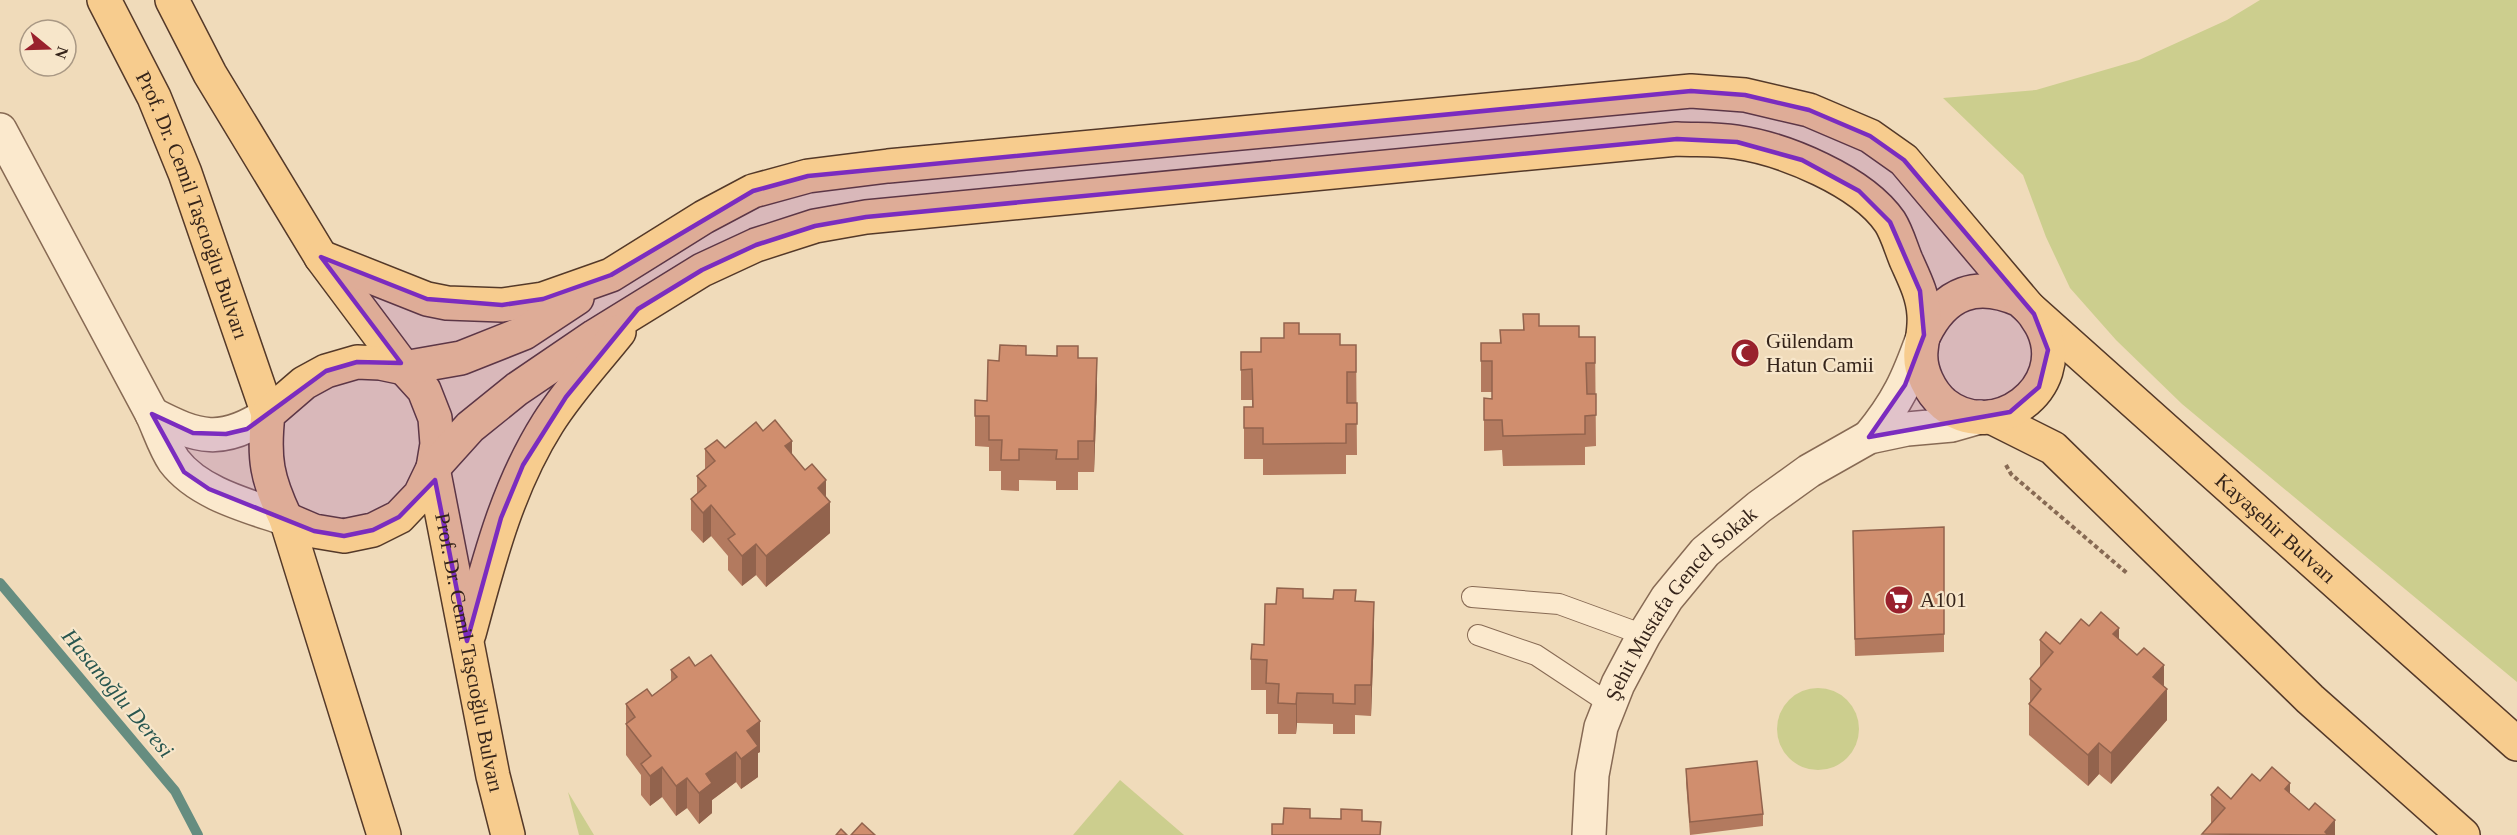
<svg xmlns="http://www.w3.org/2000/svg" width="2517" height="835" viewBox="0 0 2517 835" font-family="'Times New Roman',serif">
	<rect width="100%" height="100%" fill="#f0dbba"/>
	<g fill="#ccce8e">
		<polygon points="2260,0 2517,0 2517,682 2182,404 2116,340 2070,288 2046,237 2023,175 1943,98 2036,90 2139,60 2227,20"/>
		<circle cx="1818" cy="729" r="41"/>
		<polygon points="1120,780 1184,835 1073,835"/>
		<polygon points="568,792 594,835 579,835"/>
	</g>
	<g fill="none" stroke-linecap="round" stroke-linejoin="round">
		<polyline stroke="#668d80" stroke-width="10" points="0,583 175,791 198,835"/>
		<g stroke="#876a54" stroke-width="22">
			<g id="service">
				<polyline points="1472,597 1559,604 1644,635"/>
				<polyline points="1478,635 1536,655 1610,704"/>
			</g>
		</g>
		<g stroke="#876a54" stroke-width="36">
			<g id="minor">
				<path d="M1869 437C1898 402 1908 379 1923 337"/>
				<path id="s1" d="M1589 835 1592 775 1601 727 1618 684 1644 635 1667 598 1705 552 1759 507 1809 471 1869 437 1907 429 1952 425 1980 417"/>
			</g>
		</g>
		<g stroke="#876a54" stroke-width="36">
			<g id="tertiary">
				<path d="M0 130 152 414C159 429 165 448 174 461 199 494 249 506 286 519"/>
				<path d="M152 414C198 438 222 445 268 414"/>
			</g>
		</g>
		<g stroke="#543929" stroke-width="36">
			<g id="primary">
				<path id="s2" d="M104 0 154 97 185 173 268 414"/>
				<path id="s3" d="M172 0 210 74 321 257 404 368 424 390 435 418 437 444 433 468 493 776 508 835"/>
				<path id="s4" d="M1924 335C1945 292 1977 281 2020 300L2517 744"/>
				<polyline points="1991,417 2053,448 2310,699 2463,835"/>
				<path d="M286 519 314 531 344 536 373 530 399 517 420 495 433 468 470 427 517 389 595 336 702 270 756 245 815 226 866 217 1677 139C1697 140 1717 139 1736 142 1784 149 1862 181 1890 222 1897 233 1901 248 1906 260 1914 278 1923 295 1924 315 1925 328 1922 339 1921 351 1919 370 1930 392 1944 404 1994 444 2070 388 2043 329 2041 324 2037 319 2034 314L1904 160 1870 136 1809 110 1745 95 1691 91 888 166 808 176 753 191 704 217 611 275 543 299 502 305 447 303 427 299 321 257"/>
				<path d="M469 634C489 560 507 488 548 423 568 391 595 362 619 332"/>
				<path d="M384 835 286 519C267 479 263 459 268 414L304 383 326 371 357 362 380 363 404 368 461 358 524 333 577 298"/>
			</g>
		</g>
		<polyline stroke="#876a54" stroke-width="4" stroke-dasharray="4.5 3" stroke-linecap="butt" points="2006,465 2011,474 2128,574"/>
		<use href="#service" stroke="#fbe9cd" stroke-width="20"/>
		<use href="#minor" stroke="#fbe9cd" stroke-width="33"/>
		<use href="#tertiary" stroke="#fbe9cd" stroke-width="33"/>
		<use href="#primary" stroke="#f7cc8e" stroke-width="33"/>
	</g>
	<g fill="#b37a5f">
		<polygon points="1523,314 1539,326 1579,337 1595,337 1596,446 1585,447 1585,465 1503,466 1502,450 1484,451 1484,398 1492,398 1492,392 1481,392 1481,343 1500,343 1500,330 1523,330"/>
		<polygon points="1299,334 1340,345 1356,345 1357,455 1346,455 1346,474 1263,475 1263,459 1244,459 1244,407 1252,407 1252,400 1241,400 1241,352 1261,352 1284,338"/>
		<polygon points="1026,355 1078,358 1097,389 1094,472 1078,472 1078,490 1056,490 1056,481 1019,480 1019,491 1001,490 1001,471 989,471 989,447 975,446 975,400 987,401 999,361"/>
		<polygon points="763,431 792,455 826,498 830,533 766,587 756,575 742,586 728,570 728,556 711,536 703,543 691,530 691,499 697,494 697,476 705,469 705,449 725,448"/>
		<polygon points="1944,527 1944,652 1855,656 1853,548"/>
		<polygon points="1303,598 1356,601 1374,633 1371,716 1355,715 1355,734 1333,734 1333,724 1297,723 1296,734 1278,734 1278,714 1266,714 1266,690 1251,690 1251,659 1264,645 1276,604"/>
		<polygon points="2089,626 2119,639 2164,687 2167,720 2111,784 2099,774 2088,786 2029,735 2029,704 2030,702 2030,679 2040,668 2040,640 2060,644"/>
		<polygon points="671,670 760,752 758,753 758,777 741,789 736,782 712,800 712,813 699,824 687,808 676,816 662,797 650,806 641,795 641,775 626,755 626,704 652,696 671,682"/>
		<polygon points="1686,769 1763,814 1763,826 1690,835 1686,782"/>
		<polygon points="2260,781 2290,794 2335,835 2211,824 2211,795 2231,799"/>
	</g>
	<g fill="#92634d">
		<polygon points="1097,358 1097,389 1094,472 1094,441"/>
		<polygon points="792,441 792,471 785,446"/>
		<polygon points="826,480 826,505 830,502 830,533 766,587 766,556 818,488"/>
		<polygon points="711,505 711,536 703,543 703,513"/>
		<polygon points="756,544 756,575 742,586 742,556"/>
		<polygon points="1374,602 1374,633 1371,716 1371,685"/>
		<polygon points="2119,628 2119,659 2113,634"/>
		<polygon points="2164,665 2164,692 2167,689 2167,720 2111,784 2111,753 2153,677"/>
		<polygon points="1297,693 1297,723 1296,734 1296,704"/>
		<polygon points="760,721 760,752 758,753 758,777 741,789 741,759 747,731"/>
		<polygon points="2099,743 2099,774 2088,786 2088,755"/>
		<polygon points="736,752 736,782 712,800 712,813 699,824 699,793 706,774"/>
		<polygon points="662,767 662,797 650,806 650,776"/>
		<polygon points="687,778 687,808 676,816 676,786"/>
		<polygon points="2290,783 2290,813 2285,789"/>
		<polygon points="2335,820 2335,835 2325,835 2325,832"/>
	</g>
	<g fill="#d08e6e" stroke="#92634d" stroke-width="1.5">
		<polygon points="1523,314 1539,314 1539,326 1579,326 1579,337 1595,337 1595,363 1586,363 1587,394 1596,394 1596,415 1585,416 1585,434 1503,436 1502,420 1484,420 1484,398 1492,399 1492,361 1481,361 1481,343 1501,343 1500,330 1524,330"/>
		<polygon points="1284,323 1299,323 1299,334 1340,334 1340,345 1356,345 1356,372 1347,372 1347,403 1357,403 1357,424 1346,424 1346,443 1263,444 1263,428 1244,428 1244,407 1253,407 1252,369 1241,370 1241,352 1261,352 1261,338 1284,338"/>
		<polygon points="1000,345 1026,346 1026,355 1057,356 1057,346 1078,346 1078,358 1097,358 1094,441 1078,441 1078,459 1056,459 1057,450 1019,449 1019,460 1001,460 1002,440 989,440 989,416 975,416 975,400 987,401 988,360 999,361"/>
		<polygon points="775,420 792,441 785,446 805,470 812,464 826,480 818,488 830,502 766,556 756,544 742,556 728,539 735,534 711,505 703,513 691,499 706,486 697,476 715,461 705,449 717,440 725,448 756,422 763,431"/>
		<polygon points="1944,527 1944,634 1855,639 1853,531"/>
		<polygon points="1277,588 1303,589 1303,598 1333,599 1334,590 1356,590 1355,601 1374,602 1371,685 1355,685 1355,704 1333,703 1333,694 1297,693 1296,704 1278,703 1279,684 1266,683 1267,660 1251,659 1252,644 1264,645 1265,604 1276,604"/>
		<polygon points="2101,612 2119,628 2113,634 2137,655 2144,648 2164,665 2153,677 2167,689 2111,753 2099,743 2088,755 2029,704 2041,689 2030,679 2053,652 2040,640 2046,632 2060,644 2081,619 2089,626"/>
		<polygon points="711,655 760,721 747,731 758,746 741,759 736,752 706,774 712,783 699,793 687,778 676,786 662,767 650,776 641,764 651,756 626,724 635,717 626,704 647,689 652,696 677,677 671,670 689,657 695,666"/>
		<polygon points="1757,761 1763,814 1690,822 1686,769"/>
		<polygon points="2272,767 2290,783 2285,789 2309,810 2315,803 2335,820 2325,832 2328,835 2202,834 2225,808 2211,795 2218,787 2231,799 2252,774 2260,781"/>
		<polygon points="1284,808 1310,809 1310,818 1341,819 1341,809 1362,810 1362,821 1381,822 1380,835 1272,835 1272,824 1283,824"/>
		<polygon points="862,823 875,835 851,835"/>
		<polygon points="841,829 847,835 836,835"/>
	</g>
	<path fill="#7b2cbf" fill-opacity="0.2" stroke="#7b2cbf" stroke-width="4.5" stroke-linejoin="round" d="M1691 91 1745 95 1809 110 1870 136 1904 160 2034 314 2048 350 2039 387 2010 412 1869 437 1905 385 1924 335 1920 291 1890 222 1859 191 1802 160 1737 142 1677 139 866 217 815 226 756 245 702 270 638 309 566 397 523 465 501 518 467 641 435 480 399 517 373 530 344 536 314 531 209 489 184 472 152 414 193 433 226 434 247 429 326 371 357 362 401 363 321 257 427 299 502 305 543 299 611 275 753 191 808 176Z"/>
	<defs>
		<g id="mosque-disc" transform="scale(1.5)"><circle r="9.5" fill="#99212d" stroke="#f7e6ca"/><path d="M3.5-4.9A6 6 0 1 0 3.5 4.9A5 5 0 1 1 3.5-4.9Z" fill="#fff"/></g>
		<g id="supermarket-disc" transform="scale(1.5)"><circle r="9.5" fill="#99212d" stroke="#f7e6ca"/><path d="M-6-5.5h2.5l.6 2H6L4.5 2H-2.5L-4.4-4H-6ZM-1.5 3.2a1.3 1.3 0 1 0 .1 0ZM3 3.2a1.3 1.3 0 1 0 .1 0Z" fill="#fff"/></g>
	</defs>
	<g fill-rule="evenodd">
		<use href="#mosque-disc" x="1745" y="353"/>
		<use href="#supermarket-disc" x="1899" y="600"/>
	</g>
	<g text-anchor="middle" dominant-baseline="central" stroke-width="4.5" stroke-linejoin="round" paint-order="stroke">
		<g font-size="21" fill="#35241a" stroke="#f7e6ca">
			<text stroke="none"><textPath href="#s2" startOffset="224">Prof. Dr. Cemil Taşcıoğlu Bulvarı</textPath></text>
			<text stroke="none"><textPath href="#s4" startOffset="459">Kayaşehir Bulvarı</textPath></text>
			<text stroke="none"><textPath href="#s1" startOffset="258">Şehit Mustafa Gencel Sokak</textPath></text>
			<text stroke="none"><textPath href="#s3" startOffset="734">Prof. Dr. Cemil Taşcıoğlu Bulvarı</textPath></text>
		</g>
		<g font-size="21" fill="#35241a" stroke="#f7e6ca" text-anchor="start">
			<text x="1766" y="341">Gülendam<tspan x="1766" dy="24">Hatun Camii</tspan></text>
			<text x="1920" y="600">A101</text>
		</g>
		<g font-size="22" font-style="italic" fill="#28564f" stroke="#f7e6ca">
			<text transform="translate(118 693) rotate(50)">Hasanoğlu Deresi</text>
		</g>
	</g>
	<g transform="translate(48 48) rotate(109)"><circle r="28" fill="#f7e6ca" stroke="#a99884" stroke-width="1.5"/>
	<path d="M0-4.5L10 22L0 15L-10 22Z" fill="#99212d"/>
	<text y="-9" font-size="16" font-weight="bold" text-anchor="middle" fill="#35241a">N</text>
	</g>
</svg>
